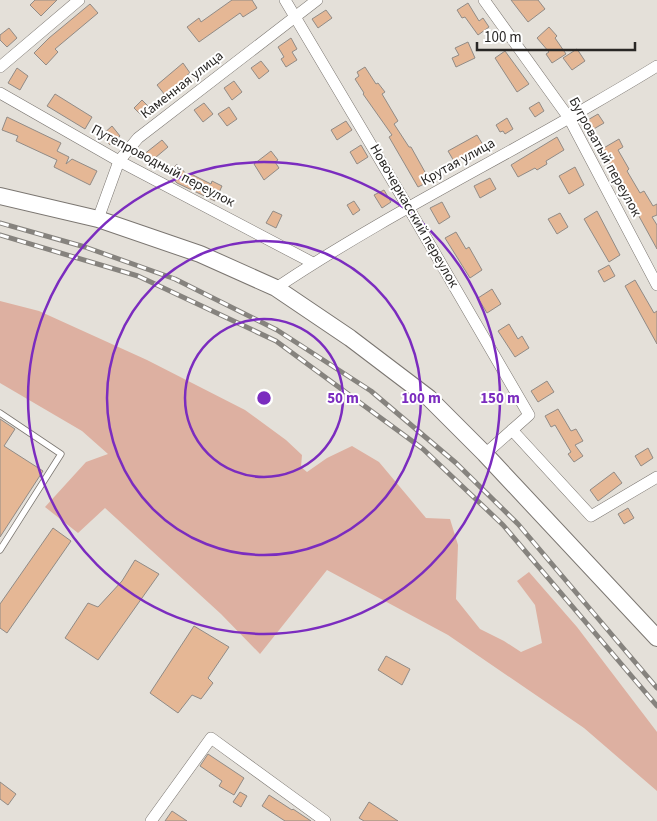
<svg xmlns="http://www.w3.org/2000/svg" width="657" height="821" viewBox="0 0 657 821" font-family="'Source Sans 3',sans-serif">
	<rect width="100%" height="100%" fill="#e4e0d9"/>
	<polygon fill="#ddb0a1" points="0,301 39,311 147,360 245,410 286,440 302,455 301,467 307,472 327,458 352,446 379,462 426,518 450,519 458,545 456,599 480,629 504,641 521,652 542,643 535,605 517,581 529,572 577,627 657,732 657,791 584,728 448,635 327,570 260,654 221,614 105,508 78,533 45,507 86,462 108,454 82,431 0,383"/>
	<g fill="#e5b795" stroke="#918b86">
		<polygon points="35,0 57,0 41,16 30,5"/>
		<polygon points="232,0 252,0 257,8 243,17 240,13 199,42 187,27 199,18 201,22"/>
		<polygon points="511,0 538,0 545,9 528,22"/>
		<polygon points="468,3 479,21 483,18 489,27 478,35 465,17 462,18 457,10"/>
		<polygon points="90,4 98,13 55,49 58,52 46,65 34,53 49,38"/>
		<polygon points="326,10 332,18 318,28 312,19"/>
		<polygon points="549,27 557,36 555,38 566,54 552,63 546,54 549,52 537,38"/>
		<polygon points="9,28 17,38 7,47 0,40 0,35"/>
		<polygon points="291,38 297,49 292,52 297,60 286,67 281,59 284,57 278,47"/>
		<polygon points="468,42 475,58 456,67 452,58 459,55 455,48"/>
		<polygon points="577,49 585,61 572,70 563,58"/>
		<polygon points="505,51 529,84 517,92 495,58"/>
		<polygon points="261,61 269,71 259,79 251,68"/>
		<polygon points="183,63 190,73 187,75 190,79 165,95 157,85"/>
		<polygon points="365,67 376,84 378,83 385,92 382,94 398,121 394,124 409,147 411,147 430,181 418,187 389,137 392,135 363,94 364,93 355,79 359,76 357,72"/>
		<polygon points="17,68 28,76 20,90 8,83"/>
		<polygon points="234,81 242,92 232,100 224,88"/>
		<polygon points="55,94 92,117 85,129 47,106"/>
		<polygon points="142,100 151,109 143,117 134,108"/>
		<polygon points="539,102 544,111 535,117 529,108"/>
		<polygon points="204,103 213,114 203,122 194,110"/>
		<polygon points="229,107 237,119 227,126 218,114"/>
		<polygon points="598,114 604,123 592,130 586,121"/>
		<polygon points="7,117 61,143 57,151 69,157 66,164 72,159 97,171 90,185 54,167 57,160 16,141 18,136 2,130"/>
		<polygon points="507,118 513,129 505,134 503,131 500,132 496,125"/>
		<polygon points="346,121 352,130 337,140 331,130"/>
		<polygon points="112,126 120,136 110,145 102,135"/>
		<polygon points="477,135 483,145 455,163 448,151"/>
		<polygon points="557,137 564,150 546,161 547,164 537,170 535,168 518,177 511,165"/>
		<polygon points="619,139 623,147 618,150 629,169 627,171 640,193 644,191 653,206 657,204 657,215 652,217 657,225 657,249 602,149"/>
		<polygon points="162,140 168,147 149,163 143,155"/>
		<polygon points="361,145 368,157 357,164 350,152"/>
		<polygon points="271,151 278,160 275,162 279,168 264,180 254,164"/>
		<polygon points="177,164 189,177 191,174 211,184 212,181 222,186 215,201 177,183 168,173"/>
		<polygon points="575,167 584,185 569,194 559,176"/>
		<polygon points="490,178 496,189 480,198 474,186"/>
		<polygon points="384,190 391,202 382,208 374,195"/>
		<polygon points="354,201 360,210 353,215 347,205"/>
		<polygon points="442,202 450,217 439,224 430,208"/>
		<polygon points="273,211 282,215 276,228 266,223"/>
		<polygon points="597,211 620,255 609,262 584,219"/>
		<polygon points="560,213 568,227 557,234 548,219"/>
		<polygon points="456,232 466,249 469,247 482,270 470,278 445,238"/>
		<polygon points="609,265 615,276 604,282 598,271"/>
		<polygon points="635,280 654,313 657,311 657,344 625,286"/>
		<polygon points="492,289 501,304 487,313 478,298"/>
		<polygon points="509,324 518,339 522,336 529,348 515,357 498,331"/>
		<polygon points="547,381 554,392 538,402 531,391"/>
		<polygon points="558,409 571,431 576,429 583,441 575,445 583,456 574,462 568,454 571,452 555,425 551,427 545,416"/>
		<polygon points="0,419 15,429 4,446 43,471 0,537"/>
		<polygon points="648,448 653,458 641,466 635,456"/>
		<polygon points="614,472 622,483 598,501 590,490"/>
		<polygon points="628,508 634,518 624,524 618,514"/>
		<polygon points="53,528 71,541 7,633 0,628 0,604"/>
		<polygon points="135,560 159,574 98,660 65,638 88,603 98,607 122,581"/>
		<polygon points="194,626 229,647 208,678 213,683 201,699 192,695 178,713 150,693"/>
		<polygon points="386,656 410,669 402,685 378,670"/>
		<polygon points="208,754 244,778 234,795 219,786 222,781 200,766"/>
		<polygon points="0,782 16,794 8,805 0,799"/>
		<polygon points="240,792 247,796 241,807 233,802"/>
		<polygon points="269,795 292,810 293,809 311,821 285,821 262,806"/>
		<polygon points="369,802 398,821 364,821 359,818"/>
		<polygon points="172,811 187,821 165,821"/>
	</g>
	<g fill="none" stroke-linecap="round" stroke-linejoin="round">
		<g stroke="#7b7671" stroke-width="7">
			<polyline id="lane" points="0,413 61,454 0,550"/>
		</g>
		<g stroke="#7b7671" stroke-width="12">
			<g id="street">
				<polyline points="285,0 408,207 529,415 485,454"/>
				<polyline points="484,0 569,118 657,285"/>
				<polyline points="0,67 79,0"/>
				<polyline points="0,93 119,161 313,263"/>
				<polyline points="98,219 119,161 138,138 317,0"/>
				<path d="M276 288C370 225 471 174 569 118 598 101 628 84 657 66"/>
				<polyline points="512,430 591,516 657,477"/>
				<polyline points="151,821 211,738 325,821"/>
			</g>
		</g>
		<g stroke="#7b7671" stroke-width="18">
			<polyline id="secondary" points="0,196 98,219 200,254 276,288 350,338 429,398 485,454 657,638"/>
		</g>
		<use href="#lane" stroke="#fff" stroke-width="5.5"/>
		<use href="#street" stroke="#fff" stroke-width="11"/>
		<use href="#secondary" stroke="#fff" stroke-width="16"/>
		<g stroke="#86837e" stroke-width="5">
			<g id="rail">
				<polyline points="0,223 85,247 175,279 277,330 371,391 456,463 518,524 657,688"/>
				<polyline points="0,235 138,276 276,341 423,449 503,525 657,706"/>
			</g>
		</g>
		<use href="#rail" stroke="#fff" stroke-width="3" stroke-dasharray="9" stroke-linecap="butt"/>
	</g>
	<g fill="none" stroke="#7b2cbf" stroke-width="2.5">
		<circle cx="264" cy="398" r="79"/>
		<circle cx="264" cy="398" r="157"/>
		<circle cx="264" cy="398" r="236"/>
	</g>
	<g text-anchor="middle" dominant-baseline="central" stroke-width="4" stroke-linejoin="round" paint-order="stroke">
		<g font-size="14" fill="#292725" stroke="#fff">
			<text transform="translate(182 85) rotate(-38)">Каменная улица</text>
			<text transform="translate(605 157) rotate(61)">Бугроватый переулок</text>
			<text transform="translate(458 162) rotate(-29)">Крутая улица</text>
			<text transform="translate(163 166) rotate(28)">Путепроводный переулок</text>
			<text transform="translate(414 216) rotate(60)">Новочеркасский переулок</text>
		</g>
	</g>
	<circle cx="264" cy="398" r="8" fill="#7b2cbf" stroke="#fff" stroke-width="2.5"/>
	<g font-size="15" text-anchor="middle" font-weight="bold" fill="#7b2cbf" stroke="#fff" stroke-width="4" stroke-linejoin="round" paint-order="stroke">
		<text x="343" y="403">50 m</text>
		<text x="421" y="403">100 m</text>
		<text x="500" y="403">150 m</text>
	</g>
	<path d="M477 42v8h158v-8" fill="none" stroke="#292725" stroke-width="2.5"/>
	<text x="484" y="42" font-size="15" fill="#292725" stroke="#ffffff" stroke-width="4" paint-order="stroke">100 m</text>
</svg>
